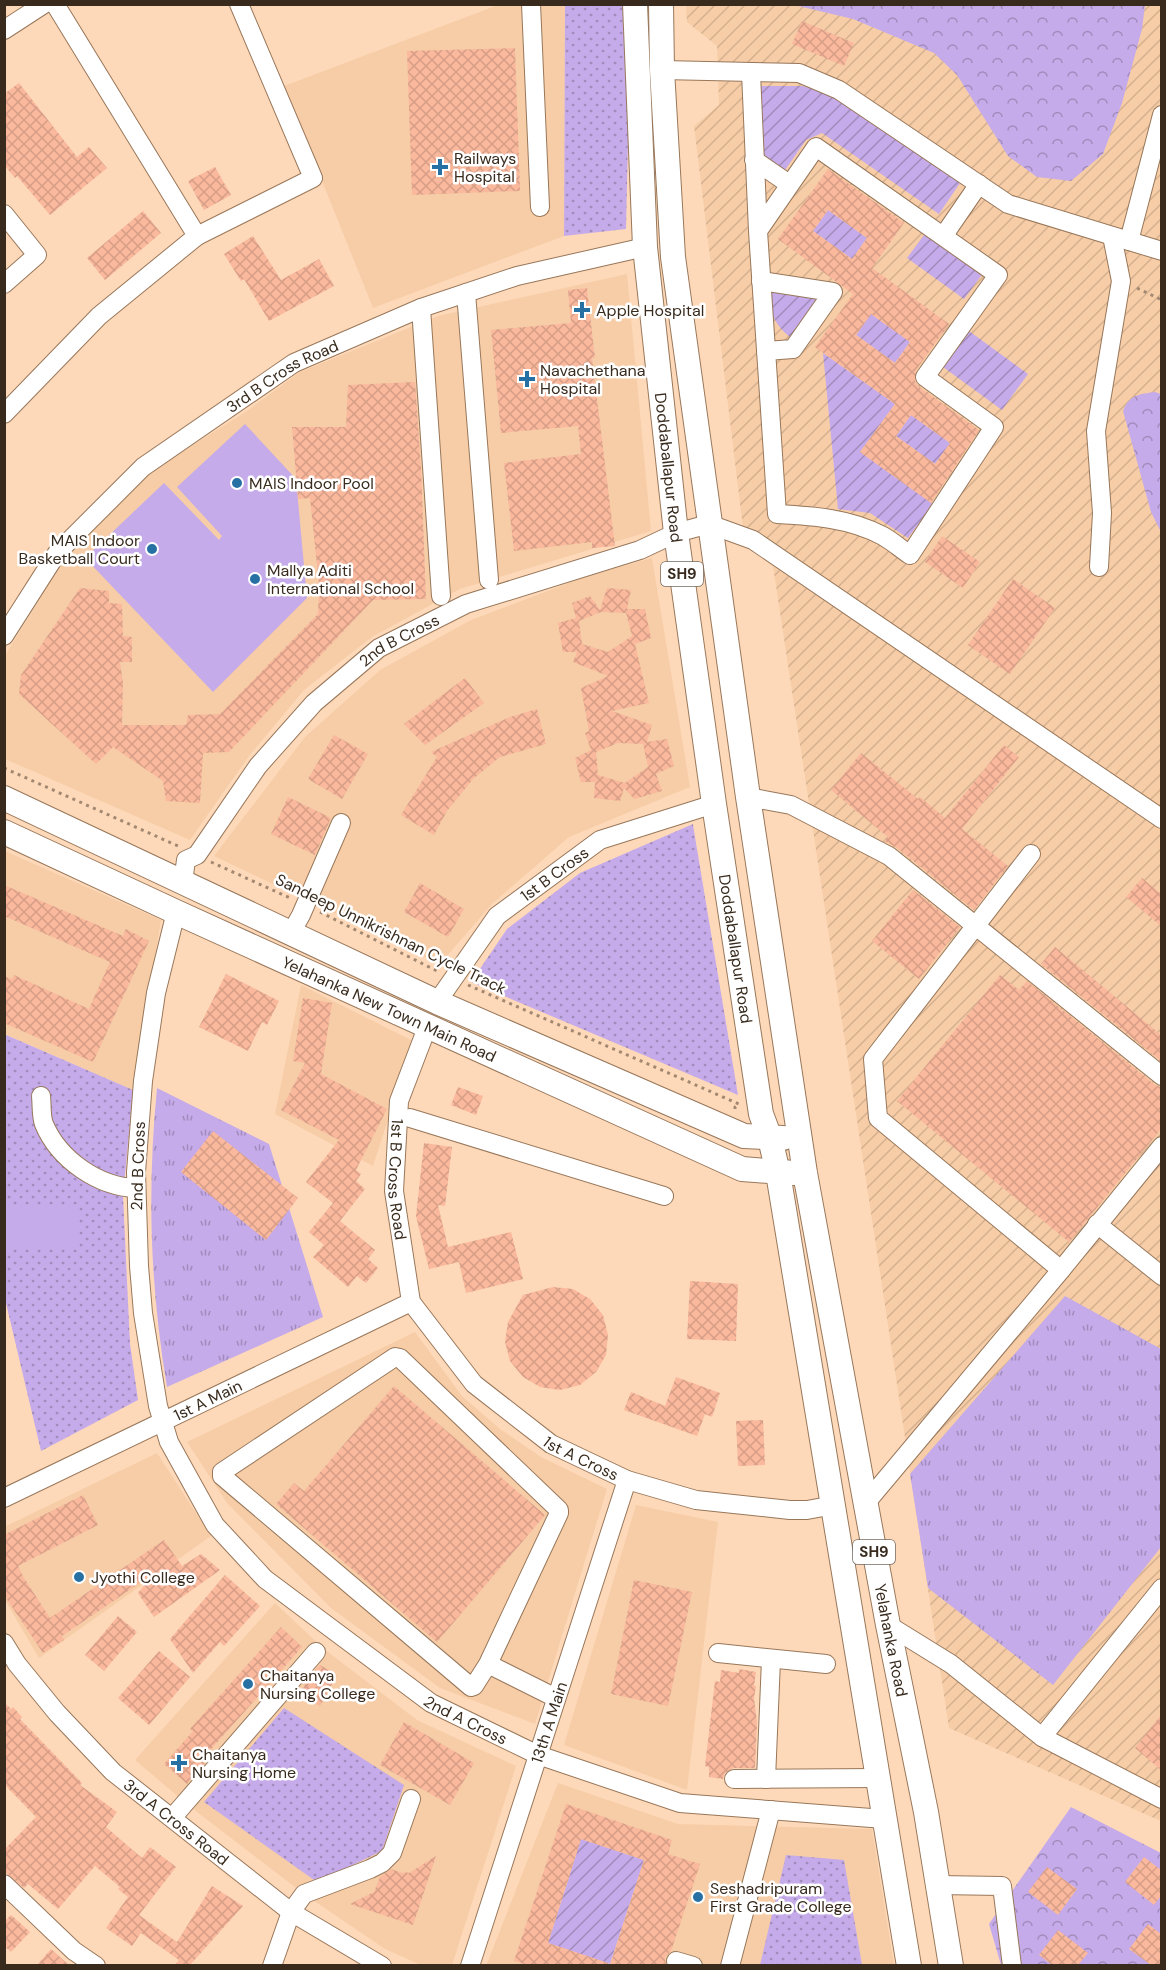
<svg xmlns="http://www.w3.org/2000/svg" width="1166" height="1970" viewBox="0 0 1166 1970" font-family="'DM Sans',sans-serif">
	<defs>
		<pattern id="industrial-furrows" width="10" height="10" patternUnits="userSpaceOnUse" patternTransform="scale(1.5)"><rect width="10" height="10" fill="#f6cda7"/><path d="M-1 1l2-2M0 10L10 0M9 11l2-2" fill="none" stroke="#d4b08f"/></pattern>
		<pattern id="grass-tufts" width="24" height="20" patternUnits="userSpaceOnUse" patternTransform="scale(1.5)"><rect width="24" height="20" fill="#c5abe9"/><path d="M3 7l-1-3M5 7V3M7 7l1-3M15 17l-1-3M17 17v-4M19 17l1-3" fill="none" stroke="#a18bbc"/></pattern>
		<pattern id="forest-crowns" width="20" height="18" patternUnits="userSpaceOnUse" patternTransform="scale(1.5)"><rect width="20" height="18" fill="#c5abe9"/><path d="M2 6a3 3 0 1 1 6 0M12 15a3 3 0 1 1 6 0" fill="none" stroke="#a18bbc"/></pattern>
		<pattern id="park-dots" width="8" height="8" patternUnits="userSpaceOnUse" patternTransform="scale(1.5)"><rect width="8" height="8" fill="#c5abe9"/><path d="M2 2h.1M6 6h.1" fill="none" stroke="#a18bbc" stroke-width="1.8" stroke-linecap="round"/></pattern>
		<pattern id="garden-furrows" width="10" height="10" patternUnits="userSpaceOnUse" patternTransform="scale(1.5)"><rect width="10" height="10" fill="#c5abe9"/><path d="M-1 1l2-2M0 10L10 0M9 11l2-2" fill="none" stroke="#a18bbc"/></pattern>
		<pattern id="building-cross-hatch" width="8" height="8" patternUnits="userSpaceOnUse" patternTransform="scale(1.5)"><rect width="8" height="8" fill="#fab89d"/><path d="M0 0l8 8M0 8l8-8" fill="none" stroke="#d79e87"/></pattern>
	</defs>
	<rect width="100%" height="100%" fill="#fed9b9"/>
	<g fill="#f6cda7">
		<polygon points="498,5 565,5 564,236 373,308 284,86"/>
		<polygon points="627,274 651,531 460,589 372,637 304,690 249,756 190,840 5,759 4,657 58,570 75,547 147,474 247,411 300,372 438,316"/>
		<polygon points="652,558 690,787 569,837 492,904 440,964 214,856 305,737 380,670 471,620 587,576"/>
		<polygon points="5,851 161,920 133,1090 5,1034"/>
		<polygon points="301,985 417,1043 395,1098 373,1166 275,1114"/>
		<polygon points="415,1332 462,1396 500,1429 541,1457 607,1489 535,1724 440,1688 331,1608 227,1503 187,1442"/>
		<polygon points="157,1453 211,1536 39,1658 5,1600 4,1527"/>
		<polygon points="636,1505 718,1522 687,1790 564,1745"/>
		<polygon points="275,1603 324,1649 417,1720 516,1766 452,1965 423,1966 385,1949 304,1894 188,1805 135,1760"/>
		<polygon points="558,1783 678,1824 872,1829 894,1965 486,1966"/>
	</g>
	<g fill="url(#industrial-furrows)">
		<polygon points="686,5 1161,5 1161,809 743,528 694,126 719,105 717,46 687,22"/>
		<polygon points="773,566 1161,826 1161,1821 949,1728"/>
	</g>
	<g fill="url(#grass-tufts)">
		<path d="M157 1088 269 1144 323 1317 167 1387C150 1286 147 1191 157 1088Z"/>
		<polygon points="1065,1296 1161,1349 1161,1547 1053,1685 928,1588 910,1474"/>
	</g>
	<g fill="url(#forest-crowns)">
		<polygon points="794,5 1145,5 1142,29 1122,103 1103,154 1071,181 1037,177 1008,156 957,75 934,53 853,19"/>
		<path d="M1155 392 1161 394V532L1151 512 1123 411C1129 395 1139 394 1155 392Z"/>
		<polygon points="1071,1807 1161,1853 1161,1965 1001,1965 989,1924"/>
	</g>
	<g fill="url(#park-dots)">
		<polygon points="565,5 631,5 626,229 564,236"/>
		<polygon points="693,824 693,825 738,1095 471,982 507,929 580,873"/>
		<polygon points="4,1034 133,1090 123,1196 130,1344 138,1400 41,1451 5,1299"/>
		<polygon points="284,1708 404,1785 382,1851 317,1882 204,1802"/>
		<polygon points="786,1855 844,1860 862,1965 760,1965"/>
	</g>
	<g fill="url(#garden-furrows)">
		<polygon points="759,86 803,86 834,96 960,183 939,214 822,133 806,140 785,170 763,155"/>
		<polygon points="828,210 867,238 852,259 813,231"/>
		<polygon points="927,231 984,272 964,299 907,258"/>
		<path d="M769 289 820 298 792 338C775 327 771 312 765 294Z"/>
		<polygon points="871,314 910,342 895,363 856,335"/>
		<polygon points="969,331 1028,374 1002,410 943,367"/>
		<polygon points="823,353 895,404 860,452 933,504 908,538 870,513 838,509"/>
		<polygon points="911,415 950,443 935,464 896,436"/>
		<polygon points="581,1839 644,1860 610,1964 548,1943"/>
	</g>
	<g fill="#c5abe9">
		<polygon points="245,424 296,479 307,598 213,692 85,558 164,483 219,540 222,536 177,487"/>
		<polygon points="77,1205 78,1246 5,1247 5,1206"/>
	</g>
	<g fill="url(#building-cross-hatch)" fill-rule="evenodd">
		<polygon points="802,21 854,43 844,66 792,44"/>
		<polygon points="515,48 520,191 412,195 407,51"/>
		<polygon points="19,83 77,157 89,147 107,168 50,215 17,176 15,178 4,165 4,94"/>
		<polygon points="215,167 231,195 204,210 188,181"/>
		<path d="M828 169 904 223 872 268 949 324 916 370 915 381 918 386 979 430 931 503 860 452 895 404 815 347 853 294 778 239ZM828 210 867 238 852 259 813 231ZM871 314 910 342 895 363 856 335ZM911 415 950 443 935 464 896 436Z"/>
		<polygon points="143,211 161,233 105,280 87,258"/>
		<polygon points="253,236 281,280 319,259 334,286 269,321 244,279 241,281 224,254"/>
		<polygon points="587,288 595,358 592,358 615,546 592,548 592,542 514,551 504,463 581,454 578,426 501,433 491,330 571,323 568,290"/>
		<polygon points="415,382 421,469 426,599 373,600 229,752 203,753 200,803 166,801 163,781 113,747 96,764 19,694 21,675 80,588 109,591 109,603 122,604 123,636 132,637 132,662 120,662 123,683 122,725 186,725 188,715 220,714 318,614 319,584 310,498 298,499 292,427 346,427 348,385"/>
		<polygon points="942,536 980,562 963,588 925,562"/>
		<polygon points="1013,579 1055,608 1010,674 968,645"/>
		<path d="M607 588 631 590 627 609H645L651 638 635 644 649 703 612 711 652 725 647 742 667 739 674 766 656 774 662 791 634 799 624 788 620 801 594 798 595 782H581L575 758 591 750 585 733 589 731 581 688 608 676 573 662 577 652H563L558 623 576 618 572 603 590 596 600 610ZM601 612 626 613 632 636 608 652 582 644 579 621ZM618 743 643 744 648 767 625 783 598 775 596 752Z"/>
		<polygon points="465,678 484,703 425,745 404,724"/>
		<polygon points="537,709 546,744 500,757 473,779 447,811 434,835 401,815 437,757 431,752 510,717"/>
		<polygon points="334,735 368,754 342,799 308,779"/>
		<polygon points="1004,745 1019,757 962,829 1008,866 974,910 896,847 884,841 888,837 831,790 861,753 918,799 920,797 945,818"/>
		<polygon points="288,797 331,818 315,855 271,834"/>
		<polygon points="1142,878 1161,894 1161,926 1126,897"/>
		<polygon points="420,883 464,909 448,937 404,912"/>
		<polygon points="4,885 123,936 126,929 149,941 93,1062 4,1023 4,976 12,979 14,975 89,1009 110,962 4,916"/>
		<polygon points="913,890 960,927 919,979 872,941"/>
		<polygon points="1055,947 1161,1035 1161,1061 1041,964"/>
		<polygon points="226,974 279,1001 267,1025 262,1022 248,1051 199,1027"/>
		<polygon points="1000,975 1019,990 1027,981 1155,1085 1161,1087 1161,1129 1069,1242 897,1101"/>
		<polygon points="303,998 332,1003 321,1074 387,1109 356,1170 361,1174 356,1181 365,1189 340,1221 375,1250 368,1259 378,1268 366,1283 357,1276 348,1287 313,1257 324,1245 309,1232 333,1203 306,1182 339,1140 281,1110 305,1063 293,1061"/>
		<polygon points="458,1087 483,1096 476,1115 451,1105"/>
		<polygon points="213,1131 298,1198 266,1240 181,1172"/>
		<polygon points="424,1143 452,1147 445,1206 438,1205 448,1247 511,1232 523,1279 466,1293 459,1262 429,1269 416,1216"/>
		<polygon points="690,1281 738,1284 736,1341 687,1339"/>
		<polygon points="553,1287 573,1289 590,1299 603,1315 608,1335 606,1355 596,1372 580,1385 560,1390 540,1387 523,1377 510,1361 505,1342 508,1322 523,1295"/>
		<polygon points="676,1377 720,1393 712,1417 705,1414 697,1436 624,1410 631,1392 665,1406"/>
		<polygon points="394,1386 545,1515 437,1642 276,1504 294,1483 304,1491"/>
		<polygon points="763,1420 765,1465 738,1466 736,1421"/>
		<polygon points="83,1495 98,1525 18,1566 24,1578 50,1618 164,1540 182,1566 201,1554 220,1570 154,1617 138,1593 151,1577 150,1576 62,1636 64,1640 43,1653 4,1595 4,1535"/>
		<polygon points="225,1575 260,1606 224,1646 220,1642 193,1673 170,1639"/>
		<polygon points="634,1580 692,1592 668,1706 611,1694"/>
		<polygon points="118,1616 137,1632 104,1671 85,1655"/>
		<polygon points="281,1627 302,1647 205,1756 208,1759 187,1784 164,1764 193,1731 190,1729"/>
		<polygon points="159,1651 190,1677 149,1725 118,1698"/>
		<polygon points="320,1665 337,1675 320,1706 299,1695 309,1678"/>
		<polygon points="739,1669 756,1672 754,1686 756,1686 754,1698 757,1722 755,1768 733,1768 725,1773 723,1779 709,1777 709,1767 705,1766 715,1681 720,1682 721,1670 739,1673"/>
		<polygon points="4,1702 11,1709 13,1707 22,1717 20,1719 82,1783 80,1785 117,1812 106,1827 142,1858 150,1847 176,1867 139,1915 177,1942 212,1886 243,1906 190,1965 175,1965 179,1960 141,1933 132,1946 106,1928 128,1897 118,1889 120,1887 95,1866 58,1909 28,1884 24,1888 4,1871 4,1850 36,1817 4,1784"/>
		<polygon points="1161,1715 1161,1770 1135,1748"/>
		<polygon points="404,1722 474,1763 450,1805 380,1765"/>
		<polygon points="566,1804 672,1840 668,1854 700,1864 671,1951 665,1957 666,1965 610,1965 644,1860 581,1839 548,1943 608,1963 608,1965 528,1965 514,1961"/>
		<polygon points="436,1856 413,1925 350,1904 374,1892 380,1877 391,1869 402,1873 405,1872 409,1873"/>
		<polygon points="1144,1857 1161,1870 1161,1896 1154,1905 1125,1882"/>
		<polygon points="1047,1867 1077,1889 1058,1915 1028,1892"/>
		<polygon points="11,1915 30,1932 11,1952 4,1946 4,1922"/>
		<polygon points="1148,1924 1161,1934 1161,1965 1151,1965 1129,1949"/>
		<polygon points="1058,1930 1088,1953 1078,1965 1052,1965 1039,1955"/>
		<polygon points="51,1949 69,1965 37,1965"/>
	</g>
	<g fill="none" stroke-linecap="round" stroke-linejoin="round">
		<g stroke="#98775a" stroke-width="20">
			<g id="minor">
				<polyline points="531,4 540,207"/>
				<polyline points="4,30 44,4"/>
				<polyline points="662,70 799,73 839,90 1008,204 1162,251"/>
				<path d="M751 73 758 231 777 514C813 516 850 518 883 536 892 541 901 549 910 555L994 427 925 377 998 275 816 147 758 231"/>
				<polyline points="754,160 789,184"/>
				<polyline points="4,214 37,255 4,284"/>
				<polyline points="944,235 979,184"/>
				<polyline points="197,236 313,178 239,4"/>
				<polyline points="1129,241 1162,115"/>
				<polyline points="761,281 833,292 793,349 766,351"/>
				<polyline points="466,293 489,580"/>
				<polyline points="421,308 441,596"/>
				<polyline points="4,414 99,316 197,236 55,4"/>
				<polyline points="1099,567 1102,513 1096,431 1121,281 1112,236"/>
				<path id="s1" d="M4 636 57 553 143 467 294 363 421 308 517 276 645 247"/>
				<polyline points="748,797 791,805 889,856 1162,1076"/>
				<polyline points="1031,854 873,1059 878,1118 1061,1270"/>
				<path id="s2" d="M183 882 186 860 197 855 258 766 314 703 379 648 466 604 640 550 676 533 709 524 753 540 1162 819"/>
				<path id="s3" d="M176 912 156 993 143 1081 136 1172 139 1266 143 1313 158 1406 169 1442 215 1525 265 1579 431 1703 538 1755 680 1803 884 1819"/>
				<polyline points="291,933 301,915 341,823"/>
				<path id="s4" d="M437 1002 497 916 600 840 714 804"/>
				<path id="s5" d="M428 1025 399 1101 394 1191 411 1302 474 1384 551 1444 627 1480 696 1500 790 1510H807L834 1505"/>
				<path d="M41 1096C42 1105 41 1117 44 1124 59 1160 99 1187 136 1188"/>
				<polyline points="410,1118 664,1196"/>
				<polyline points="1097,1224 1162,1276"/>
				<path id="s6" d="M4 1498 411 1302"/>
				<polyline points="865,1504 1061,1270 1162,1146"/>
				<polyline points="888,1625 951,1664 1042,1737 1162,1588"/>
				<path id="s7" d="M4 1643 17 1664 57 1713 113 1772 291 1912 382 1966"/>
				<polyline points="718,1653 826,1664"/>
				<polyline points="488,1664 474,1686 471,1687 222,1476 222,1472 395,1357 400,1358 559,1510 559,1513 488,1664 556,1698"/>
				<polyline points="1042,1737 1162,1799"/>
				<polyline points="734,1779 878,1778"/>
				<polyline points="766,1779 771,1660"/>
				<polyline points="172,1818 316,1652"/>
				<polyline points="4,1884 74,1951 96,1966"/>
				<polyline points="938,1885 1002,1886 1012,1966"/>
				<polyline points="676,1961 693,1966"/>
				<polyline points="272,1966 291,1912 304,1894 370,1869 382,1863 392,1853 411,1799"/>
				<path id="s8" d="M470 1966 627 1480"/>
				<polyline points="730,1966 771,1810"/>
			</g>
		</g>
		<g stroke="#98775a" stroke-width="26">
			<g id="major">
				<path id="s9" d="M635 4 645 247 676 533 714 804 761 1114 770 1138 778 1173 909 1966"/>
				<path id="s10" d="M661 4 662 70 673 257 748 797 805 1173 888 1625 926 1812 951 1966"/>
				<polyline points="4,798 437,1002 744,1136 783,1138"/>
				<path id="s11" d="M4 832 176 912 742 1169 794 1173"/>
			</g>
		</g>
		<g stroke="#a28871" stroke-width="3" stroke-dasharray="3 4.5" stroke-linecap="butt">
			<polyline points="1137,288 1162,300"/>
			<polyline points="4,768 178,846"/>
			<polyline points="211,862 290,898"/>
			<polyline points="320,912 437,971"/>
			<polyline points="468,985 739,1104 735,1107 735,1111"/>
		</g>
		<use href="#minor" stroke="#fff" stroke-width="18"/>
		<use href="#major" stroke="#fff" stroke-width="24"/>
	</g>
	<g fill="#2770a4" stroke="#fff" stroke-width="2">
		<path d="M437 158h6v6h6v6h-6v6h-6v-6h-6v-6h6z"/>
		<path d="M579 301h6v6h6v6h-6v6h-6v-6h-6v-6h6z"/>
		<path d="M524 370h6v6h6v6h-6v6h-6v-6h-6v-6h6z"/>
		<circle cx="237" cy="483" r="6"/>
		<circle cx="152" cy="549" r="6"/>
		<circle cx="255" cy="579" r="6"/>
		<circle cx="79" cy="1577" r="6"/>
		<circle cx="248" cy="1684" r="6"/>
		<path d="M176 1754h6v6h6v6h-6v6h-6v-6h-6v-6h6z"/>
		<circle cx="698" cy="1897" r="6"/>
	</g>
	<g text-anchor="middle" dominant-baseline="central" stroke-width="5" stroke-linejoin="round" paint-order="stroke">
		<g fill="#fff" stroke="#746b62" stroke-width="1.5">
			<rect x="661" y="562" width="42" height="24" rx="4.5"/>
			<rect x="853" y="1540" width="42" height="24" rx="4.5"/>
		</g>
		<g font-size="15" font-weight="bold" fill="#382b1e">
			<text x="682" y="574">SH9</text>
			<text x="874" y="1552">SH9</text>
		</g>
		<g font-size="16" fill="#382b1e" stroke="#fff" text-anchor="start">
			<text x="454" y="158">Railways<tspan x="454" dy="18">Hospital</tspan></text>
			<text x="596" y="310">Apple Hospital</text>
			<text x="540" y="370">Navachethana<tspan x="540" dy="18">Hospital</tspan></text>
			<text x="249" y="483">MAIS Indoor Pool</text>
			<text x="140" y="540" text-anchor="end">MAIS Indoor<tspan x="140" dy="18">Basketball Court</tspan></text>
			<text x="267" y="570">Mallya Aditi<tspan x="267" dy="18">International School</tspan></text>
			<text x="91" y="1577">Jyothi College</text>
			<text x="260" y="1675">Chaitanya<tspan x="260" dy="18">Nursing College</tspan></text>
			<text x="192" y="1754">Chaitanya<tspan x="192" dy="18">Nursing Home</tspan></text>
			<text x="710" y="1888">Seshadripuram<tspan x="710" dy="18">First Grade College</tspan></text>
		</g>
		<g font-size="16" fill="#382b1e" stroke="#fff">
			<text stroke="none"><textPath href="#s1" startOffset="387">3rd B Cross Road</textPath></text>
			<text stroke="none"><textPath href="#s9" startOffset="465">Doddaballapur Road</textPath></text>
			<text stroke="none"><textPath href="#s2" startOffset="333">2nd B Cross</textPath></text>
			<text stroke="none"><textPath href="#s4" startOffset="176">1st B Cross</textPath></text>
			<text transform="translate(391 934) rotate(26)">Sandeep Unnikrishnan Cycle Track</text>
			<text stroke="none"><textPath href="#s9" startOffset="951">Doddaballapur Road</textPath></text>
			<text stroke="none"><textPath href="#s11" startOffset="424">Yelahanka New Town Main Road</textPath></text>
			<text transform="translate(138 1166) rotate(-88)">2nd B Cross</text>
			<text stroke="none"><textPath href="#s5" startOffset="160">1st B Cross Road</textPath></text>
			<text stroke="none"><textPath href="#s6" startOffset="226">1st A Main</textPath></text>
			<text stroke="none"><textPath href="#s5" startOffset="518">1st A Cross</textPath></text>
			<text stroke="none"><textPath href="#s10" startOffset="1654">Yelahanka Road</textPath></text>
			<text stroke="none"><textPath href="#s3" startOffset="951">2nd A Cross</textPath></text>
			<text stroke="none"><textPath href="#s8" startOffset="256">13th A Main</textPath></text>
			<text stroke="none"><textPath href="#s7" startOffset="250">3rd A Cross Road</textPath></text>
		</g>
	</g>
	<rect width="1166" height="1970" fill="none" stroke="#382b1e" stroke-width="12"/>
</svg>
